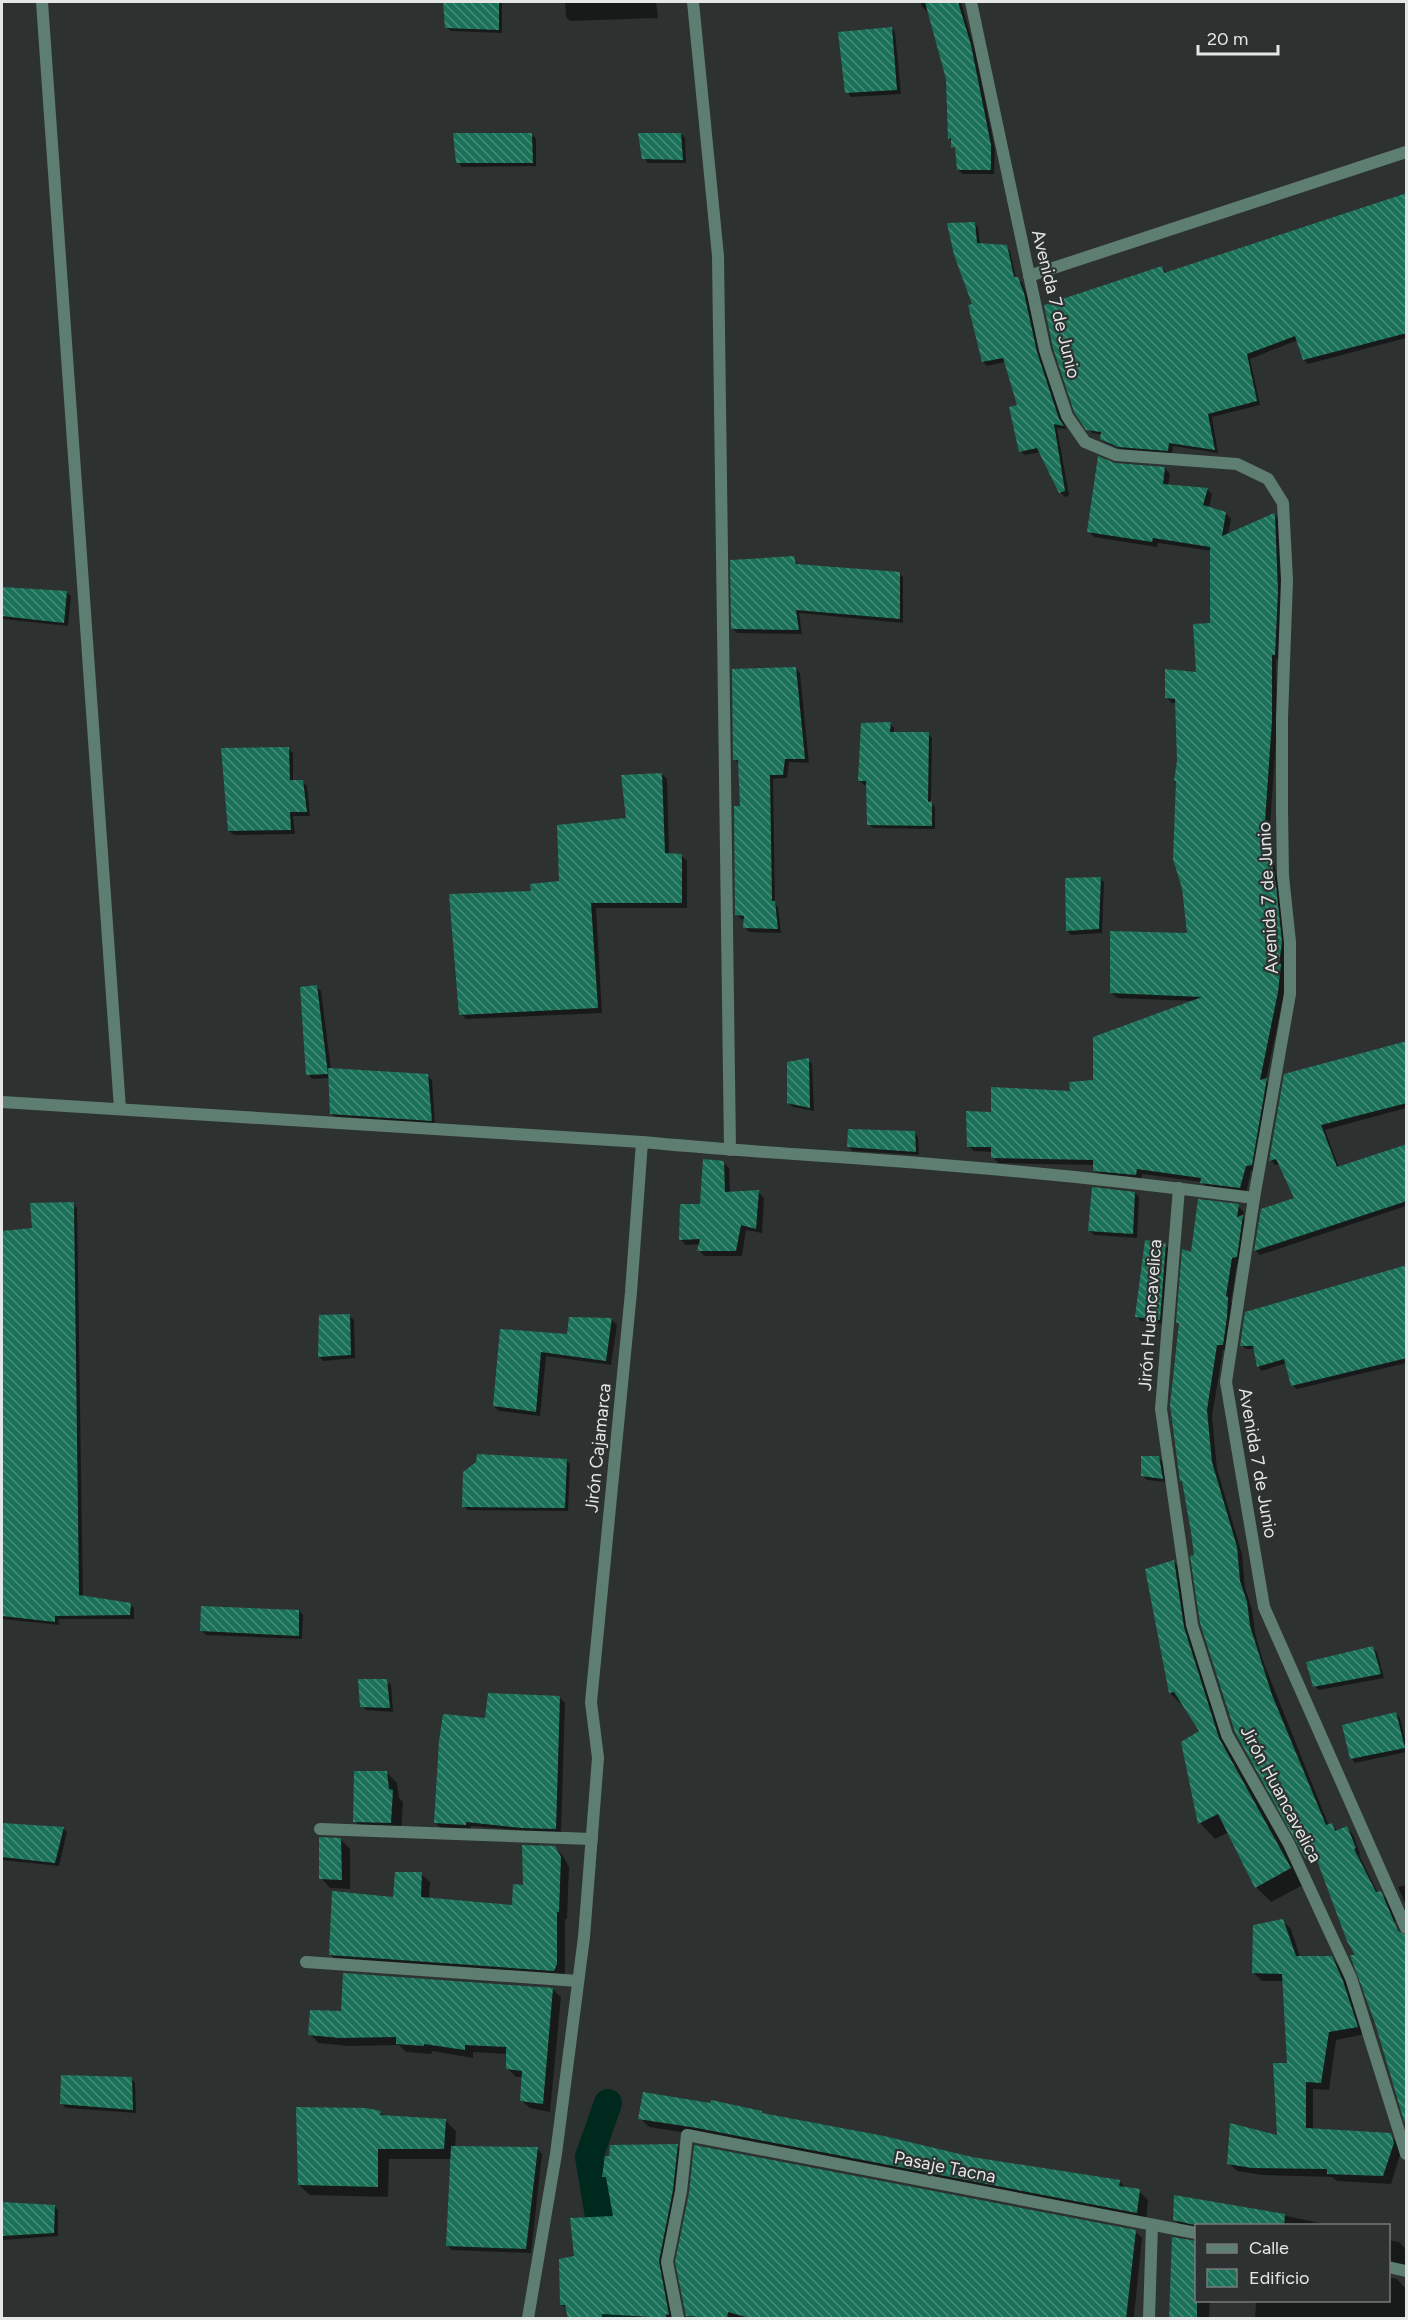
<svg xmlns="http://www.w3.org/2000/svg" width="1408" height="2320" viewBox="0 0 1408 2320" font-family="Figtree,sans-serif">
	<defs>
		<pattern id="building-back-hatch" width="6" height="6" patternUnits="userSpaceOnUse" patternTransform="scale(1.5)"><rect width="6" height="6" fill="#1b7158"/><path d="M-1 5l2 2M0 0l6 6M5-1l2 2" fill="none" stroke="#478c78"/></pattern>
	</defs>
	<rect width="100%" height="100%" fill="#2d3230"/>
	<g fill="#0007">
		<polygon points="445,2 502,2 502,33 451,31 446,27"/>
		<polygon points="565,2 656,2 658,18 570,21 566,17"/>
		<polygon points="920,2 961,2 975,51 995,150 994,174 963,174 958,170 957,151 949,138 948,79 930,13 923,8"/>
		<polygon points="891,28 895,32 901,94 851,97 847,92"/>
		<polygon points="532,134 536,139 536,166 462,167 458,162"/>
		<polygon points="681,134 685,138 686,163 648,163 644,158"/>
		<polygon points="1406,194 1406,338 1308,364 1304,360 1298,340 1250,359 1260,405 1212,417 1218,453 1173,446 1172,454 1123,450 1106,443 1102,439 1102,435 1092,433 1088,429 1162,268 1167,274"/>
		<polygon points="974,223 978,227 980,245 1006,247 1010,251 1016,278 1022,282 1028,298 1041,358 1066,429 1057,428 1069,495 1065,497 1060,492 1041,452 1025,455 1020,451 1019,406 1005,362 987,366 983,362 974,306"/>
		<polygon points="1115,465 1165,468 1170,474 1168,486 1207,489 1212,494 1209,508 1226,513 1231,519 1228,535 1274,514 1279,520 1283,597 1280,660 1276,659 1277,726 1269,840 1280,892 1287,949 1284,969 1286,971 1283,999 1266,1080 1271,1085 1257,1170 1251,1171 1246,1193 1207,1188 1202,1182 1142,1174 1141,1180 1100,1175 1094,1170 1094,1165 998,1163 993,1157 993,1152 974,1151 968,1146 992,1113 1071,1093 1095,1081 1195,1001 1117,998 1111,992 1189,935 1177,783 1175,781 1179,761 1177,703 1172,703 1166,697 1198,673 1212,624 1212,551 1158,543 1157,547 1094,537 1088,531"/>
		<polygon points="794,558 799,566 899,573 903,577 903,623 799,613 802,634 737,633 733,629"/>
		<polygon points="2,589 66,592 71,596 68,626 3,619 2,621"/>
		<polygon points="795,668 800,673 809,763 789,762 787,778 773,779 775,904 778,907 781,933 749,932 745,927 745,919 741,919 737,915 742,807 739,764 735,759"/>
		<polygon points="890,724 894,728 894,734 928,734 932,738 931,803 935,807 935,829 873,828 868,824 867,785 864,785 860,781"/>
		<polygon points="288,749 293,753 293,781 302,782 307,786 310,816 293,816 295,834 234,835 229,831"/>
		<polygon points="662,774 667,779 669,854 682,856 687,861 687,908 596,908 602,1013 466,1019 461,1014 533,893 561,882 628,819"/>
		<polygon points="1100,878 1104,882 1102,933 1071,935 1067,931"/>
		<polygon points="316,987 321,991 331,1069 427,1076 432,1080 435,1124 336,1118 331,1114 330,1078 312,1079 308,1074"/>
		<polygon points="1406,1042 1406,1108 1325,1130 1339,1168 1406,1145 1406,1206 1260,1255 1256,1251 1262,1210 1296,1199 1280,1164 1275,1165 1271,1160"/>
		<polygon points="808,1060 812,1064 814,1111 793,1107 789,1103"/>
		<polygon points="914,1133 918,1137 919,1155 853,1151 848,1147"/>
		<polygon points="724,1163 729,1168 730,1193 758,1192 764,1198 762,1233 746,1230 742,1256 704,1256 699,1250 700,1244 686,1245 680,1239"/>
		<polygon points="1135,1193 1139,1197 1137,1238 1094,1235 1090,1231"/>
		<polygon points="73,1204 77,1208 83,1597 130,1604 134,1608 134,1619 58,1619 59,1625 2,1619 2,1233 34,1230"/>
		<polygon points="1238,1206 1244,1212 1243,1218 1248,1223 1242,1262 1237,1264 1231,1302 1233,1304 1229,1350 1223,1350 1212,1416 1217,1469 1242,1554 1245,1588 1252,1609 1255,1633 1263,1661 1329,1826 1331,1825 1338,1831 1347,1828 1353,1834 1360,1854 1359,1855 1378,1893 1380,1892 1386,1898 1396,1921 1391,1923 1358,1957 1319,1861 1312,1865 1307,1859 1196,1556 1180,1325 1178,1322 1192,1254"/>
		<polygon points="1165,1245 1170,1249 1164,1324 1141,1321 1137,1317"/>
		<polygon points="1406,1266 1406,1363 1297,1389 1292,1385 1286,1363 1262,1371 1258,1367 1255,1349 1246,1349 1241,1345"/>
		<polygon points="349,1316 354,1320 355,1358 323,1361 319,1356"/>
		<polygon points="612,1320 617,1325 611,1365 546,1356 540,1416 499,1411 494,1406 502,1331 568,1336"/>
		<polygon points="1159,1458 1163,1462 1166,1482 1147,1480 1143,1476"/>
		<polygon points="566,1460 570,1464 568,1511 468,1510 464,1506"/>
		<polygon points="1174,1562 1189,1578 1199,1644 1234,1755 1305,1884 1271,1902 1256,1887 1229,1832 1215,1839 1200,1823 1182,1742 1201,1731 1185,1708 1170,1693"/>
		<polygon points="299,1611 303,1615 302,1639 206,1635 202,1631"/>
		<polygon points="1372,1647 1377,1652 1384,1678 1319,1690 1314,1686"/>
		<polygon points="386,1681 391,1685 393,1712 366,1710 362,1706"/>
		<polygon points="559,1697 565,1703 561,1834 471,1826 471,1830 441,1828 435,1823 486,1719"/>
		<polygon points="1396,1714 1400,1718 1406,1743 1406,1752 1355,1763 1351,1758"/>
		<polygon points="386,1772 397,1783 399,1798 403,1802 401,1834 366,1832 355,1821"/>
		<polygon points="2,1824 63,1828 67,1832 59,1866 2,1860"/>
		<polygon points="340,1839 350,1849 350,1889 330,1888 321,1878"/>
		<polygon points="554,1847 563,1856 569,1867 567,1919 565,1919 565,1973 563,1979 339,1963 330,1954 421,1874 430,1882 429,1899 513,1907 525,1887"/>
		<polygon points="1406,1885 1406,1905 1398,1887"/>
		<polygon points="1283,1921 1291,1929 1300,1957 1331,1957 1339,1965 1351,1990 1365,2034 1336,2040 1329,2090 1313,2089 1313,2130 1390,2135 1398,2143 1401,2152 1391,2184 1337,2181 1332,2177 1262,2175 1237,2171 1229,2163 1279,2136 1288,2065 1284,1981 1262,1981 1254,1973"/>
		<polygon points="552,1989 561,1997 550,2112 530,2108 521,2100 523,2077 516,2077 507,2068 507,2054 473,2052 473,2058 432,2051 431,2054 406,2052 399,2045 349,2046 318,2043 310,2034 342,2013"/>
		<polygon points="131,2078 135,2083 136,2113 66,2108 62,2104"/>
		<polygon points="380,2112 385,2117 445,2120 456,2131 455,2148 537,2148 542,2154 531,2253 452,2250 447,2245 452,2159 389,2159 388,2197 310,2195 299,2185"/>
		<polygon points="762,2112 764,2115 972,2159 1119,2181 1126,2188 1139,2191 1148,2200 1146,2222 707,2136 649,2127 640,2118"/>
		<polygon points="677,2146 686,2155 667,2271 676,2318 569,2318 568,2311 561,2304 576,2258 615,2218 608,2181 604,2176"/>
		<polygon points="2,2203 54,2206 58,2210 58,2236 2,2240"/>
		<polygon points="1282,2215 1334,2226 1196,2226 1196,2233 1185,2230 1175,2220"/>
		<polygon points="1135,2231 1142,2238 1134,2316 1136,2318 691,2318 687,2315"/>
		<polygon points="1388,2240 1399,2242 1406,2249 1406,2271 1396,2269 1389,2277 1397,2279 1406,2289 1406,2318 1255,2318 1256,2303 1240,2300 1388,2300"/>
		<polygon points="1196,2300 1210,2300 1209,2318 1171,2318"/>
	</g>
	<g fill="none" stroke-linecap="round" stroke-linejoin="round">
		<polyline stroke="#00291d" stroke-width="28" points="608,2103 589,2157 616,2318"/>
	</g>
	<g fill="url(#building-back-hatch)">
		<polygon points="443,2 499,2 499,30 445,28"/>
		<polygon points="925,2 958,2 971,45 991,145 991,170 957,170 955,147 951,148 951,138 948,139 946,79"/>
		<polygon points="892,27 897,90 845,93 838,32"/>
		<polygon points="453,133 532,133 533,163 456,163"/>
		<polygon points="638,133 681,133 683,160 642,159"/>
		<polygon points="1407,193 1407,333 1303,360 1295,336 1247,354 1257,401 1208,414 1215,450 1169,443 1168,451 1118,447 1100,439 1101,432 1086,430 1074,412 1053,348 1044,305 1162,266 1164,273"/>
		<polygon points="975,222 977,243 1007,245 1014,277 1018,277 1024,293 1037,352 1059,419 1064,426 1054,424 1065,491 1059,493 1037,448 1019,452 1009,407 1017,405 1003,358 982,362 968,305 972,304 954,255 947,223"/>
		<polygon points="1098,456 1115,463 1165,467 1163,484 1208,488 1203,505 1226,512 1222,536 1274,513 1275,515 1278,591 1275,655 1272,655 1272,720 1264,836 1266,836 1276,885 1282,942 1279,964 1281,964 1278,992 1260,1080 1267,1078 1252,1165 1246,1166 1240,1188 1200,1183 1201,1178 1137,1169 1136,1175 1093,1171 1093,1160 991,1158 991,1147 967,1147 966,1111 991,1112 991,1087 1070,1091 1069,1082 1093,1080 1093,1037 1202,997 1110,993 1110,931 1187,933 1182,888 1173,859 1176,781 1174,781 1177,761 1175,699 1165,698 1165,669 1196,672 1193,624 1210,623 1210,547 1153,538 1152,542 1087,532"/>
		<polygon points="794,556 796,564 900,572 900,619 796,610 799,630 731,629 730,560"/>
		<polygon points="2,587 67,591 64,623 2,616"/>
		<polygon points="796,667 805,759 785,759 783,775 770,775 772,901 775,901 778,929 743,928 744,916 735,915 734,806 740,806 738,760 733,760 732,669"/>
		<polygon points="891,722 890,732 929,732 928,802 932,801 932,826 867,825 866,781 858,781 861,723"/>
		<polygon points="289,747 290,780 303,780 307,812 290,812 291,830 228,831 221,748"/>
		<polygon points="662,773 665,853 682,854 682,903 591,903 598,1008 459,1015 449,894 531,891 530,884 559,881 557,825 626,818 621,775"/>
		<polygon points="1101,877 1099,929 1066,931 1065,878"/>
		<polygon points="317,985 328,1074 306,1075 300,987"/>
		<polygon points="1407,1041 1407,1103 1321,1125 1337,1167 1407,1144 1407,1201 1254,1251 1261,1209 1294,1198 1276,1159 1269,1161 1284,1074"/>
		<polygon points="809,1058 810,1108 787,1103 787,1062"/>
		<polygon points="328,1068 428,1074 432,1121 330,1114"/>
		<polygon points="848,1129 915,1131 916,1152 847,1147"/>
		<polygon points="703,1159 724,1161 725,1192 759,1190 756,1229 741,1225 736,1251 697,1251 700,1239 679,1240 680,1204 700,1204"/>
		<polygon points="1092,1187 1135,1192 1133,1234 1088,1231"/>
		<polygon points="1198,1199 1239,1204 1237,1217 1243,1215 1237,1257 1232,1258 1226,1296 1228,1297 1227,1317 1223,1345 1217,1345 1207,1410 1212,1462 1237,1547 1240,1581 1247,1602 1250,1626 1272,1695 1326,1825 1332,1823 1335,1831 1347,1826 1356,1848 1354,1849 1376,1892 1381,1891 1398,1931 1407,1936 1407,2120 1404,2121 1375,2023 1350,1955 1355,1955 1347,1941 1315,1855 1306,1860 1235,1732 1200,1623 1190,1556 1194,1555 1191,1532 1182,1481 1180,1481 1170,1405 1179,1323 1176,1323 1182,1249 1191,1252"/>
		<polygon points="74,1202 79,1595 131,1603 130,1615 55,1616 55,1622 2,1616 2,1231 32,1228 30,1203"/>
		<polygon points="1145,1240 1166,1243 1160,1320 1135,1317"/>
		<polygon points="1407,1265 1407,1358 1291,1386 1284,1359 1257,1367 1253,1346 1240,1346 1245,1312"/>
		<polygon points="350,1314 351,1355 318,1357 319,1315"/>
		<polygon points="569,1317 612,1318 606,1361 541,1352 536,1412 493,1406 500,1329 567,1334"/>
		<polygon points="477,1454 567,1459 565,1508 462,1507 463,1472 476,1462"/>
		<polygon points="1141,1456 1159,1456 1163,1479 1141,1476"/>
		<polygon points="1174,1560 1184,1627 1219,1738 1291,1868 1255,1888 1218,1814 1198,1824 1181,1742 1199,1731 1174,1692 1169,1693 1145,1569"/>
		<polygon points="201,1606 299,1610 299,1636 200,1631"/>
		<polygon points="1373,1646 1381,1674 1313,1687 1306,1662"/>
		<polygon points="358,1679 387,1679 390,1708 360,1707"/>
		<polygon points="488,1693 560,1696 556,1829 522,1828 466,1822 466,1825 434,1823 439,1741 443,1714 485,1718"/>
		<polygon points="1396,1712 1405,1748 1350,1759 1342,1725"/>
		<polygon points="354,1771 387,1771 389,1789 393,1790 391,1823 353,1822"/>
		<polygon points="2,1823 64,1827 55,1863 2,1857"/>
		<polygon points="319,1837 341,1838 342,1880 319,1879"/>
		<polygon points="522,1845 555,1846 561,1857 559,1912 557,1912 557,1964 554,1971 329,1955 332,1891 393,1897 395,1872 422,1872 421,1897 512,1905 513,1884 523,1885"/>
		<polygon points="1283,1919 1296,1956 1332,1956 1343,1981 1358,2027 1329,2032 1321,2083 1306,2082 1306,2128 1391,2133 1394,2143 1383,2176 1327,2174 1327,2169 1252,2168 1227,2164 1230,2123 1277,2135 1273,2063 1287,2063 1282,1974 1252,1973 1253,1925"/>
		<polygon points="343,1973 553,1988 543,2104 520,2101 522,2071 506,2069 506,2047 465,2045 465,2050 424,2044 424,2046 396,2044 396,2037 340,2038 308,2035 310,2010 341,2011"/>
		<polygon points="61,2075 132,2077 133,2110 60,2104"/>
		<polygon points="643,2092 710,2103 711,2100 762,2111 762,2113 884,2136 972,2157 1120,2180 1119,2186 1140,2189 1137,2213 697,2128 638,2119"/>
		<polygon points="296,2107 366,2108 381,2111 380,2115 446,2119 444,2149 378,2149 378,2187 298,2185"/>
		<polygon points="678,2144 673,2190 659,2261 669,2315 666,2314 666,2318 602,2314 602,2319 568,2319 565,2305 560,2305 559,2259 574,2256 570,2218 613,2216 606,2177 602,2177 605,2156 609,2156 610,2145"/>
		<polygon points="694,2145 1136,2230 1126,2319 753,2319 728,2312 727,2319 686,2316 675,2262 689,2193"/>
		<polygon points="451,2146 538,2147 526,2249 446,2246"/>
		<polygon points="1174,2195 1285,2214 1284,2226 1199,2226 1173,2220"/>
		<polygon points="2,2202 55,2205 54,2233 2,2236"/>
		<polygon points="1172,2237 1197,2241 1197,2319 1169,2319"/>
	</g>
	<g fill="none" stroke-linecap="round" stroke-linejoin="round">
		<g stroke="#5f7e72" stroke-width="12">
			<polyline points="42,2 120,1109"/>
			<polyline points="693,2 718,256 730,1150"/>
			<polyline points="971,2 1045,350 1067,416 1085,442 1116,455 1237,464 1268,479 1283,503 1287,580 1282,718 1282,810 1283,876 1290,942 1290,994 1254,1198 1226,1382 1264,1607 1406,1928"/>
			<polyline points="1029,276 1406,152"/>
			<path d="M2 1102 642 1142C746 1152 851 1157 955 1166 1055 1174 1155 1185 1254 1198"/>
			<polyline points="1179,1188 1161,1409 1192,1625 1227,1735 1289,1844 1351,1978 1406,2154"/>
			<polyline points="320,1829 592,1839"/>
			<polyline points="306,1962 578,1981"/>
			<polyline points="1388,2267 1406,2271"/>
			<polyline points="528,2318 556,2154 584,1937 598,1758 591,1702 631,1292 642,1142"/>
			<polyline points="678,2318 667,2262 681,2191 687,2135 1196,2233"/>
			<polyline points="1149,2318 1152,2225"/>
		</g>
	</g>
	<g text-anchor="middle" dominant-baseline="central" stroke-width="4.5" stroke-linejoin="round" paint-order="stroke">
		<g font-size="18" fill="#e4e7e6" stroke="#2d3230">
			<text transform="translate(1056 304) rotate(76)">Avenida 7 de Junio</text>
			<text transform="translate(1268 898) rotate(-93)">Avenida 7 de Junio</text>
			<text transform="translate(1150 1315) rotate(-86)">Jirón Huancavelica</text>
			<text transform="translate(598 1448) rotate(-84)">Jirón Cajamarca</text>
			<text transform="translate(1258 1463) rotate(80)">Avenida 7 de Junio</text>
			<text transform="translate(1281 1794) rotate(62)">Jirón Huancavelica</text>
			<text transform="translate(945 2167) rotate(11)">Pasaje Tacna</text>
		</g>
	</g>
	<rect width="1408" height="2320" fill="none" stroke="#e4e7e6" stroke-width="6"/>
	<rect x="1195" y="2224" width="195" height="78" fill="#2d3230" stroke="#767a79" stroke-width="1.5"/>
	<rect x="1207" y="2244" width="30" height="9" fill="#5f7e72" stroke="#767a79" stroke-width="1.5"/>
	<text x="1249" y="2254" font-size="18" fill="#e4e7e6">Calle</text>
	<rect x="1207" y="2269" width="30" height="18" fill="url(#building-back-hatch)" stroke="#767a79" stroke-width="1.5"/>
	<text x="1249" y="2284" font-size="18" fill="#e4e7e6">Edificio</text>
	<path d="M1198 45v9h80v-9" fill="none" stroke="#e4e7e6" stroke-width="3"/>
	<text x="1207" y="45" font-size="18" fill="#e4e7e6" stroke="#2d3230" stroke-width="4.5" paint-order="stroke">20 m</text>
</svg>
